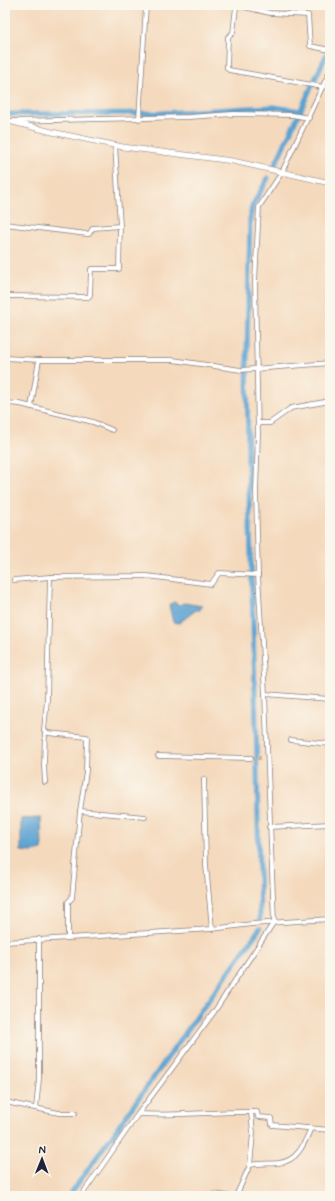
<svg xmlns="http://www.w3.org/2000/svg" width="335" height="1201" viewBox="0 0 335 1201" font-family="Mynerve,sans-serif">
	<rect width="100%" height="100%" fill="#fbf7ec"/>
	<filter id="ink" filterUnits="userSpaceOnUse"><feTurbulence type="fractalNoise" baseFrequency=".025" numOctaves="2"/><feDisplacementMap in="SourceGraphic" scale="8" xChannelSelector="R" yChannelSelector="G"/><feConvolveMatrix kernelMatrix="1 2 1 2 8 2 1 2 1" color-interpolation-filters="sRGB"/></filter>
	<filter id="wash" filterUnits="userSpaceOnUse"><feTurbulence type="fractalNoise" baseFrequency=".012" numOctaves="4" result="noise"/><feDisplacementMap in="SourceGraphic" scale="16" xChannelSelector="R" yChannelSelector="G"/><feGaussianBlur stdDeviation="0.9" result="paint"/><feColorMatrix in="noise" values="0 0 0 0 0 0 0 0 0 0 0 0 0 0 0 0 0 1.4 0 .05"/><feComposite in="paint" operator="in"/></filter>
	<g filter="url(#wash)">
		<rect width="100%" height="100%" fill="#f4d9bc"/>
		<g fill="#5ba3d2" stroke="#3e6286">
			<polygon points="174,602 179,605 184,603 202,606 200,610 196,610 179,623 173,622 169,605"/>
			<polygon points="41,818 42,850 33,852 21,851 21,819"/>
		</g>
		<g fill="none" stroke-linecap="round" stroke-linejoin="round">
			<g stroke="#5ba3d2" stroke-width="5">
				<polyline points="5,114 162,113 247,108 275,107 301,111"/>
				<polyline points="274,167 330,47"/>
				<polyline points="260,919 256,722 248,461 247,351 250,219 252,206 268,178"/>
				<polyline points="69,1196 260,928"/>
			</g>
		</g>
	</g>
	<g filter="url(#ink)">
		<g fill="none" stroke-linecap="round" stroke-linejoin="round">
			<polyline stroke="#cab4a2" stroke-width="4" stroke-dasharray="4 2" stroke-linecap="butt" points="251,758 261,758"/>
			<g stroke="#8b7e7c" stroke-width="5.5">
				<g id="minor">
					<polyline points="236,5 270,13 308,15 310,46 330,50"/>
					<polyline points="236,7 233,33 228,37 227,68 229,70 323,87"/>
					<polyline points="139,119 146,5"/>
					<polyline points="13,121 189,117 233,114 292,115 309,118"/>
					<polyline points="5,224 87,234 89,234 93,228 120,226"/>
					<polyline points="5,296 88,297 90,295 91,269 119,269 120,226 115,145"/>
					<polyline points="5,358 39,360 173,360 241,370 330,363"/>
					<polyline points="5,403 20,404 93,422 112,430"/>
					<polyline points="31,407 39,360"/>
					<polyline points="258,423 270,423 291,408 330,401"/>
					<polyline points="50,577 47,700 44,730 48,733 87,737 86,771 80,811"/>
					<polyline points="14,580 50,577 147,576 211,584 219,573 258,575"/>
					<polyline points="265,694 330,699"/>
					<polyline points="291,740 330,744"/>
					<polyline points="158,756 251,758"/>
					<polyline points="204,779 206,865 212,929"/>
					<polyline points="45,782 44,765 45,732"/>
					<polyline points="269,827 330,824"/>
					<polyline points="68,936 68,902 72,898 80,811 145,817"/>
					<polyline points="5,942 212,929 252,924 330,919"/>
					<polyline points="5,1102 59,1113 75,1113"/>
					<polyline points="36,1108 39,1079 39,939"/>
					<path d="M138 1114C178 1116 217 1111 257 1112L258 1117 271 1118 272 1125 330 1130"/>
					<path d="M250 1165C260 1163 269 1164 279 1163 298 1161 304 1144 311 1128"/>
					<polyline points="81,1196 138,1114 214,1012 274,922 265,694 258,575 256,491 258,435 255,281 259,207 282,172 330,71"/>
					<polyline points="211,1196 214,1194 228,1196"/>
					<polyline points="236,1196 250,1165 253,1133 251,1112"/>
				</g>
			</g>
			<g stroke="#8b7e7c" stroke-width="6">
				<polyline id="tertiary" points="5,120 52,132 123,147 233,161 330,183"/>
			</g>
			<use href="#minor" stroke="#fff" stroke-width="4"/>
			<use href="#tertiary" stroke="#fff" stroke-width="5"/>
		</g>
	</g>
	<rect width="335" height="1201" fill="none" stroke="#fbf7ec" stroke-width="20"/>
	<g transform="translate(42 1159) rotate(1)" stroke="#fbf7ec" stroke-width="3" paint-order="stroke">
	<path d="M0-3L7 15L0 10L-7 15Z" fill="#22223b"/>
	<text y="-6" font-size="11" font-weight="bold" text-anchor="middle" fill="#22223b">N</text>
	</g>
</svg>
